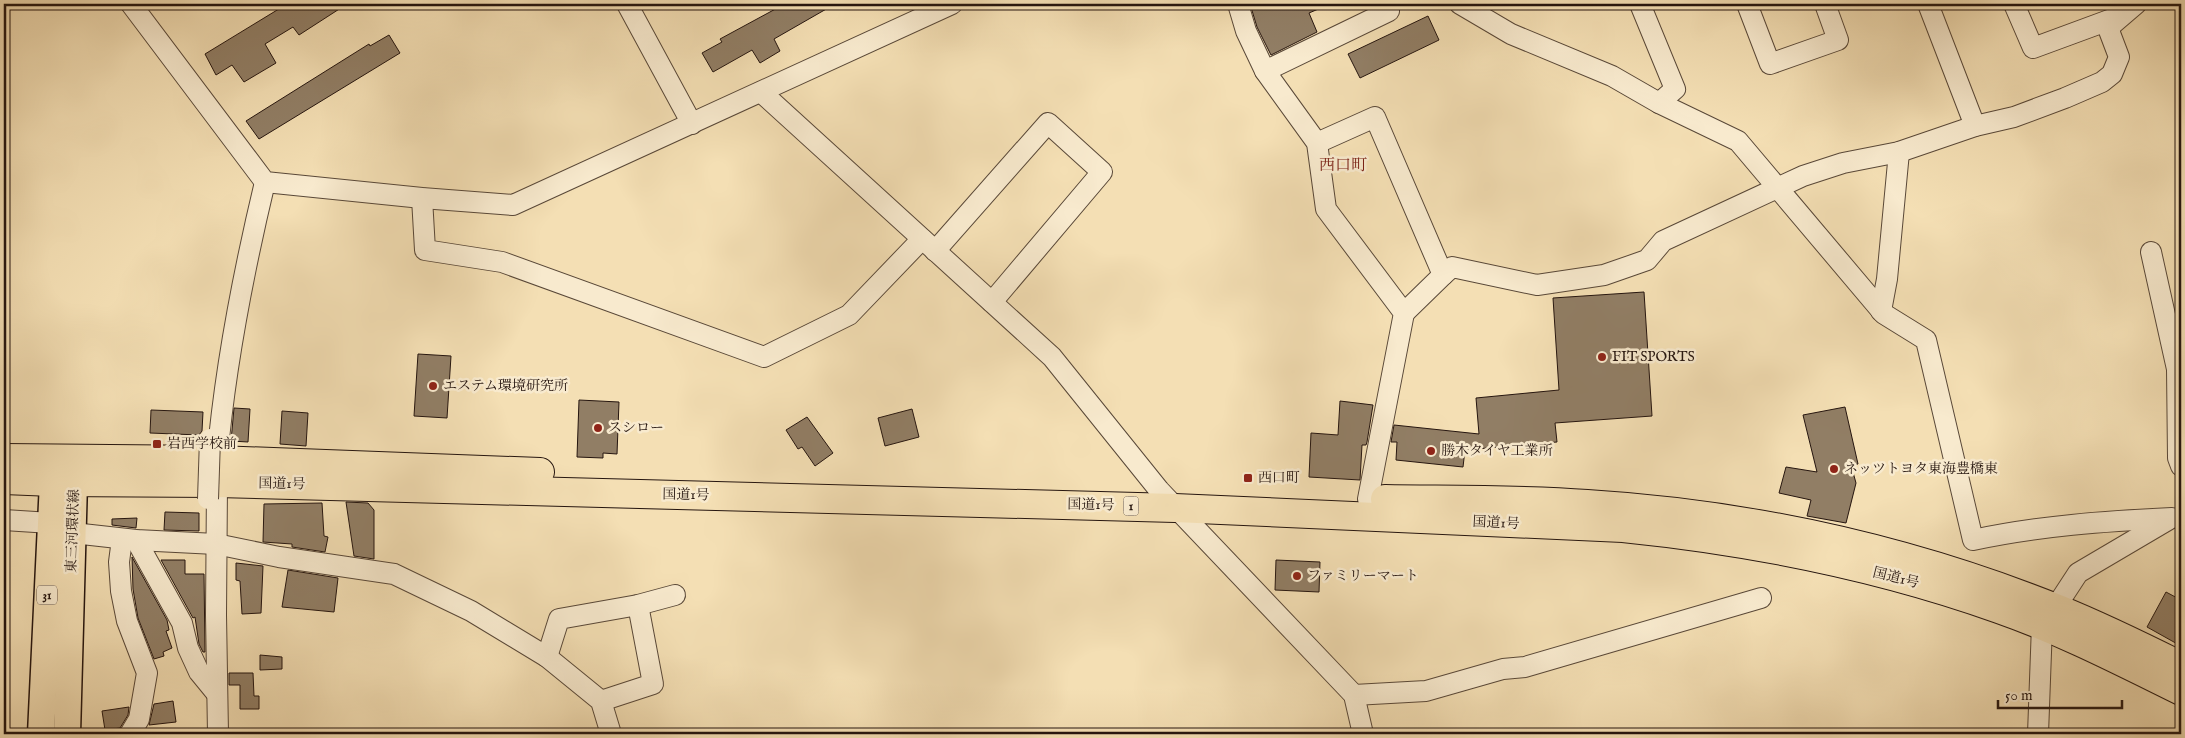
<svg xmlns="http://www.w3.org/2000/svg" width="2185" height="738" viewBox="0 0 2185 738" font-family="'IM FELL English','Noto Serif JP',serif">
	<rect width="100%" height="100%" fill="#f4dfb4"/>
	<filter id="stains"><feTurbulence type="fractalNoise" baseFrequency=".004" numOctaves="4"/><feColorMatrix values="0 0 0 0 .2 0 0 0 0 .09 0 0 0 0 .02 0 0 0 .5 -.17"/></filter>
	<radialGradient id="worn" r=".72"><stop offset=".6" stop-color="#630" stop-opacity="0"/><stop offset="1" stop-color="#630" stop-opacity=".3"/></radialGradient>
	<g fill="#917e65" stroke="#25150f">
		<polygon points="287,4 347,4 299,35 293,27 265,44 276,63 244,82 232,65 216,75 205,54"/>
		<polygon points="792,4 835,4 774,39 780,51 760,63 752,50 713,72 702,53 722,42 720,39 781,6 784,9"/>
		<polygon points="1250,4 1330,4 1309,13 1317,32 1271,55 1257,27"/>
		<polygon points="1428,16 1439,40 1360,78 1348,54"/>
		<polygon points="389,35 400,53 259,139 246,121 369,44 370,46"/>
		<polygon points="1644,292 1652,416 1555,423 1557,442 1465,450 1463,467 1396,460 1397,442 1391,442 1394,425 1479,434 1476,398 1559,390 1553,298"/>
		<polygon points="418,354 451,356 447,418 414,416"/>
		<polygon points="579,400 619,402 617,454 603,453 603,458 577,457"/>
		<polygon points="1340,401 1373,405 1367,442 1366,445 1362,445 1360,480 1309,477 1311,433 1338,435"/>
		<polygon points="1845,407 1858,464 1851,465 1856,483 1846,523 1807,516 1811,500 1779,493 1786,467 1817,472 1803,415"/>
		<polygon points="234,408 250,409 248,442 231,441"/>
		<polygon points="912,409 919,437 885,446 878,418"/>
		<polygon points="151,410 203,412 202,431 199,435 150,433"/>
		<polygon points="282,411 308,413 306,446 280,444"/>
		<polygon points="807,417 833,453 815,466 802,447 798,449 786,430"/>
		<polygon points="346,502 368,503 374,510 374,559 354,556"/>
		<polygon points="322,503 324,536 328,537 325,552 292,547 292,544 263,542 264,504"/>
		<polygon points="165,512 199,513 199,531 164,530"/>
		<polygon points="137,518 136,528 112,525 112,519"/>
		<polygon points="132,557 167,620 169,630 166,631 172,648 163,652 164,656 154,659 138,618 133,589"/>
		<polygon points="161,560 185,560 185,574 204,574 205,652 203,652 199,644 195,617 193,618"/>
		<polygon points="1276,560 1320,562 1319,592 1275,590"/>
		<polygon points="236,563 263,566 261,613 242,614 240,581 236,580"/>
		<polygon points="288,570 338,578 334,612 282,607"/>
		<polygon points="2166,592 2181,600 2181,646 2147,627"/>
		<polygon points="260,655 282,657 282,669 260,670"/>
		<polygon points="229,673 253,673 254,696 259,696 259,709 240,709 240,685 229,685"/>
		<polygon points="173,701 176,722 149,725 154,704"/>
		<polygon points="129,707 128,715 120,728 105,730 102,711"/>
	</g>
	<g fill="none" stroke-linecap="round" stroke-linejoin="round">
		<g stroke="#594838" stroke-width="22">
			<g id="minor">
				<polyline points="131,4 265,182 422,198 513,205 952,4"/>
				<polyline points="627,4 692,124"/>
				<polyline points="1238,4 1246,31 1265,71 1317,143 1326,209 1404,313 1368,499"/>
				<path d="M1460 4 1511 34 1612 76 1659 103 1738 141 1884 314 1926 340 1973 540C2039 526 2105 521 2172 518"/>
				<polyline points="1640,4 1675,89 1659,103"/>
				<polyline points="1747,4 1770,64 1838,40 1825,4"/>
				<polyline points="1928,4 1975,126"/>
				<polyline points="2014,4 2033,48 2120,16"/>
				<polyline points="1265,71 1389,11 1386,4"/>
				<polyline points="761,92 1052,357 1159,490 1354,695 1363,734"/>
				<polyline points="1317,143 1375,117 1443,275 1404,313"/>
				<polyline points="422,198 425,250 502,262 764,357 849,315 922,239"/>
				<polyline points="935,251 1048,123 1102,172 992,302"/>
				<polyline points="2151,252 2177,369 2178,458 2181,466"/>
				<polyline points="1443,275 1452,267 1537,285 1604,275 1647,260 1663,241 1803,176 1843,163 1899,152 1975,126 2014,117 2065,98 2102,82 2112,74 2119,57 2108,28 2136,4"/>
				<polyline points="1881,311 1887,279 1899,152"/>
				<path d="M217 460C225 366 243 274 265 182"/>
				<polyline points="217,483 216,615 218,734"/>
				<polyline points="4,520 51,523"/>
				<polyline points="73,533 136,540 216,544 279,557 394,574 471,611 547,657 601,701 611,734"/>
				<polyline points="122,539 119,562 121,591 127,621 147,673 139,719 130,734"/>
				<polyline points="136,540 182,623 188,648 199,672 217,694"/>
				<polyline points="2057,609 2061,599 2078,573 2168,520"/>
				<polyline points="547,657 559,619 638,605 675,595"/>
				<polyline points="1354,695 1426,691 1503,669 1525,667 1761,598"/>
				<polyline points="601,701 653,684 638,605"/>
				<polyline points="2038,734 2042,625"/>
			</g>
		</g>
		<g stroke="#25150f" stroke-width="29">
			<g id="major">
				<polyline points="65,462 74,482 67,734"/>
				<polyline points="41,734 53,482 62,462"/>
			</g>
		</g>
		<g stroke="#25150f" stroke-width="30">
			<g id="highway">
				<polyline points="4,458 217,460 540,472"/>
				<path d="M4 480 53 482 217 483 1175 508 1623 528C1751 541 1878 566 1999 609 2062 631 2122 662 2181 691"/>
				<path d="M1385 499C1452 500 1520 499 1587 504 1748 514 1908 549 2058 609 2100 626 2141 646 2181 666"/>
			</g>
		</g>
		<use href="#minor" stroke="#f8eace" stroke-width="20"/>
		<use href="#major" stroke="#f4dfb4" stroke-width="26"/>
		<use href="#highway" stroke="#f4dfb4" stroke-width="28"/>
		<g stroke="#594838" stroke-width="22" stroke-linecap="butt">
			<polyline id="minor-bridge" points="208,499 210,439"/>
		</g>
		<use href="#minor-bridge" stroke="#f8eace" stroke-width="20"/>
	</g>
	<g fill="#8f2418" stroke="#f8eace" stroke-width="2">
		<circle cx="1602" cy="357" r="5"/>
		<circle cx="433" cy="386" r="5"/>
		<circle cx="598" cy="428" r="5"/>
		<rect x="152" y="439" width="10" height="10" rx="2.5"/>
		<circle cx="1431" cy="451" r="5"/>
		<circle cx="1834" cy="469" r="5"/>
		<rect x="1243" y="473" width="10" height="10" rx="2.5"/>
		<circle cx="1297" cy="576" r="5"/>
	</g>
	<g text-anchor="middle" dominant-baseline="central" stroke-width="5" stroke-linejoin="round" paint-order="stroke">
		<g fill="#f8eace" stroke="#645548" stroke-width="1">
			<rect x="1123.5" y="496.5" width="15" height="19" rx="4"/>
			<rect x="37" y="585.5" width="20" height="19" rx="4"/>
		</g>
		<g font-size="12" font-weight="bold" fill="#25150f">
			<text x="1131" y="506">1</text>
			<text x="47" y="595">31</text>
		</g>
		<g font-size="14" fill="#25150f" stroke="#f8eace" text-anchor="start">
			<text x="1612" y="357">FIT SPORTS</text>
			<text x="443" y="386">エステム環境研究所</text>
			<text x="608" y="428">スシロー</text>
			<text x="167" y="444">岩西学校前</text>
			<text x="1441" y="451">勝木タイヤ工業所</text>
			<text x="1844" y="469">ネッツトヨタ東海豊橋東</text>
			<text x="1258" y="478">西口町</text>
			<text x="1307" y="576">ファミリーマート</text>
		</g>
		<g font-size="14" fill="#25150f" stroke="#f8eace">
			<text transform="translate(282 484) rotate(1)">国道1号</text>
			<text transform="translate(686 495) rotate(1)">国道1号</text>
			<text transform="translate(1091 505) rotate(1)">国道1号</text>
			<text transform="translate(1496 523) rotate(3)">国道1号</text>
			<text transform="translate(73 531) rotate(-88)">東三河環状線</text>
			<text transform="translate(1896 578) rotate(14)">国道1号</text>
		</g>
		<g font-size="16" fill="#7a1f14" stroke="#f8eace">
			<text x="1343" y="166">西口町</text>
		</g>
	</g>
	<rect width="2185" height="738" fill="none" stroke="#f4dfb4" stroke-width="20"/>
	<rect x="5" y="5" width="2175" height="728" fill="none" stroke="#25150f" stroke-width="2.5"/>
	<rect x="10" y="10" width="2165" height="718" fill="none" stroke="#25150f"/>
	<path d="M1998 700v8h124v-8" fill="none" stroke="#25150f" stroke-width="2.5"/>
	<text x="2005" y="700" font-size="15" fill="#25150f" stroke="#f8eace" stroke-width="4" paint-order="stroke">50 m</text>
	<rect width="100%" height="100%" filter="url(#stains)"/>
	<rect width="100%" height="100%" fill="url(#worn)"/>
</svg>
